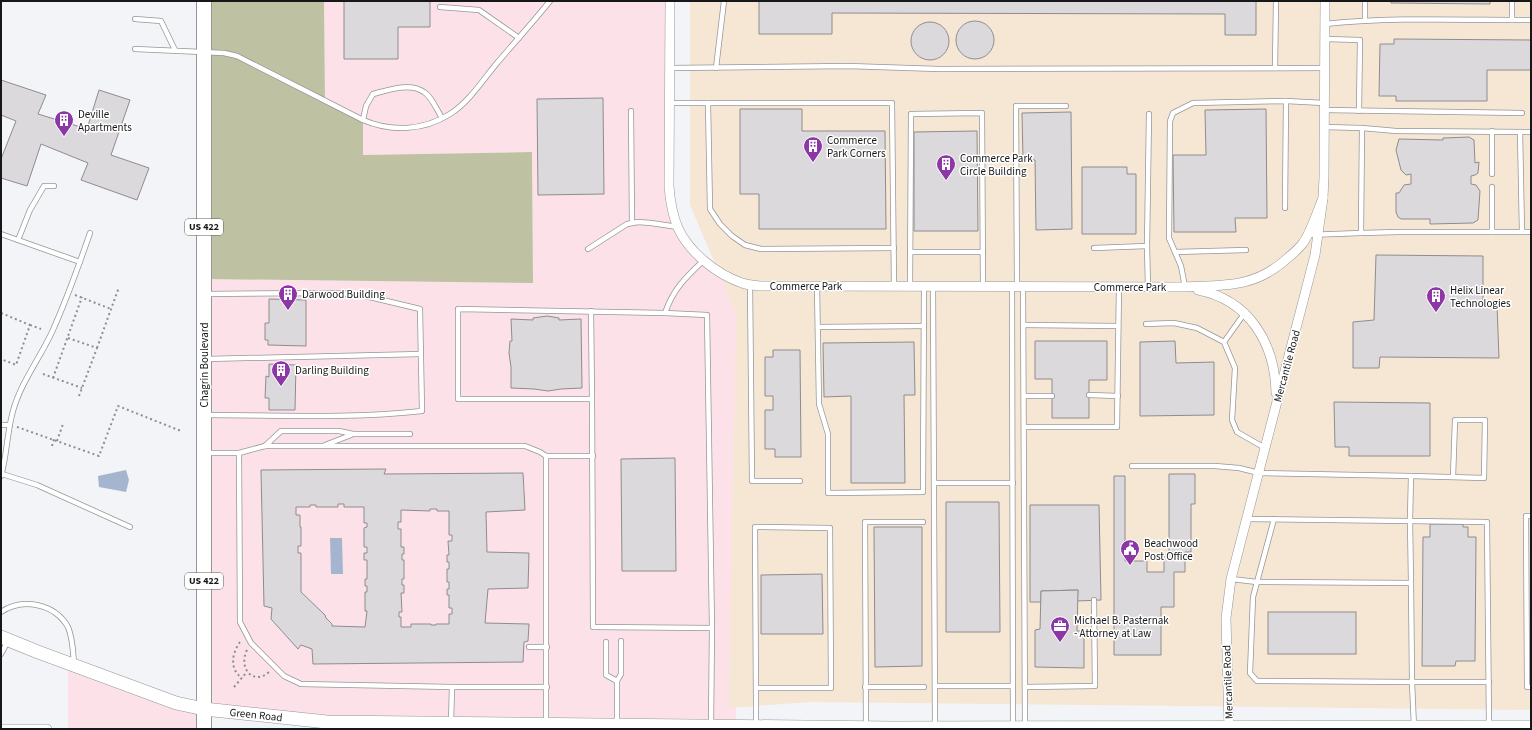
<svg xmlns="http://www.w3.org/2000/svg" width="1532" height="730" viewBox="0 0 1532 730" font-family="'Source Sans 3',sans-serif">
	<rect width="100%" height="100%" fill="#f2f4f7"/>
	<polygon fill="#fce2e8" points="324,1 670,1 669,186 687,243 724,275 736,313 736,726 450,724 204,709 204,729 68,729 68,663 203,709 204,279 533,283 532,152 363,155 325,101"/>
	<polygon fill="#f6e7d4" points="690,1 1531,1 1531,710 811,702 729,708 736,313 690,205"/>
	<polygon fill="#bec2a3" points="204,1 324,1 325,101 363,120 363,155 532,152 533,283 204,279"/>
	<g fill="#a6b5cf">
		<polygon points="126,470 129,480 126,492 99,487 98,476"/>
		<polygon points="330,538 342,538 343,574 331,574"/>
	</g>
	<g fill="#dbd9db" stroke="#8e8c8e" fill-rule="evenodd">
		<polygon points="344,1 430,1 430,27 398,27 398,59 344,59"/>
		<polygon points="759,1 1256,1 1256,35 1225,35 1225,14 832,13 832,34 759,34"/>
		<polygon points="1391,1 1490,1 1490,4 1391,3"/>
		<circle cx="975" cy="40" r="19"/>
		<circle cx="930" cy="41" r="19"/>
		<polygon points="1394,39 1531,40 1531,70 1487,70 1487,101 1396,101 1396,96 1379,96 1380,44 1394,44"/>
		<polygon points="1,80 46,95 38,114 87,129 99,90 130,100 111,155 149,168 137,200 81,180 88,163 41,144 27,186 1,178 1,159 16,121 1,115"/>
		<polygon points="603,98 604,194 538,195 537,99"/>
		<polygon points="740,109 802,109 802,131 885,131 886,229 759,229 759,194 740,194"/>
		<polygon points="1266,109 1267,218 1235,218 1236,232 1174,232 1173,155 1206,155 1205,110"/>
		<polygon points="1071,112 1072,229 1036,230 1035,160 1023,160 1022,113"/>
		<polygon points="977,131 978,231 914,231 914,132"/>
		<polygon points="1469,137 1474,140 1475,163 1479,162 1478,173 1475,175 1471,176 1471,184 1476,185 1480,191 1478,220 1473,223 1430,224 1430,219 1401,219 1398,217 1396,212 1396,193 1399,193 1404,185 1411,184 1411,174 1406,175 1401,170 1396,150 1399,139 1443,140 1443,138"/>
		<polygon points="1082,167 1127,167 1127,174 1136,174 1136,234 1082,234"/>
		<polygon points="1376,255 1483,256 1483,305 1497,305 1499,358 1380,357 1379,368 1353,368 1353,322 1374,320"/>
		<polygon points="269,299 306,300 306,346 268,345 268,340 265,340 265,323 269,323"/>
		<polygon points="547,316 559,318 559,320 581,319 582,388 561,389 548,391 534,389 511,388 511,367 509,353 510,341 512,341 511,319 533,320 533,318"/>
		<polygon points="1035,341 1107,341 1107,380 1089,380 1089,418 1052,418 1052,379 1035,379"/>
		<polygon points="1175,341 1176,363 1214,362 1214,415 1140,416 1140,342"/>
		<polygon points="914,342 915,395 904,395 905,483 851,483 851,396 824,397 823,343"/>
		<polygon points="773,350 800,350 801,457 775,457 775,449 765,449 765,410 773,410 773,396 765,396 765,357 773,357"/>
		<polygon points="269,364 296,365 295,410 269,410 269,398 265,398 266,376 269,377"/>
		<polygon points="1334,402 1430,403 1430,456 1349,456 1349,447 1335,447"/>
		<polygon points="675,458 676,571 622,571 621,459"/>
		<path d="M386 469 384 474 523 473 525 510 486 512 487 552 529 553 528 588 488 589 485 623 529 624 528 641 524 642 523 662 313 664 312 649 301 645 298 649 271 619 272 608 264 606 261 470ZM338 504H344V507H364V523H367V527L364 528V547H367V553H364V560H367V579H365V586H367V592H365V611H367L365 627 332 626V624L326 618 325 615 301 592V553H298V546H301V527H300V515H296V507H310V505H316V507H338ZM430 509H437V511H449V535H452V541H448L449 555H447V562H449V569H447V582H449V589H447V595H449V608H452V614H449V624H436V625H431V624H411V627H401V617H399V612H402L401 593H404V585H402V579H404V560H402V554H404V547H401V529H398V522H401V510L430 511Z"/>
		<polygon points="1169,474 1195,474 1195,504 1191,504 1191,552 1185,552 1185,572 1174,572 1174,607 1161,607 1161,655 1114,655 1114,476 1125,476 1125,561 1147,561 1147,572 1164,572 1164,555 1169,555"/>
		<polygon points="946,502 999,502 1000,632 946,632"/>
		<polygon points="1030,505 1099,505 1101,600 1077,601 1078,590 1041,591 1041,602 1030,602"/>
		<polygon points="1430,524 1463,524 1463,527 1468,527 1468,537 1476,537 1475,661 1456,661 1455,666 1422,666 1423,537 1430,537"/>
		<polygon points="874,527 922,527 922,666 875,667"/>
		<polygon points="822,574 823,634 761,634 761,575"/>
		<polygon points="1078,590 1077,631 1084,631 1084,668 1035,667 1035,630 1040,629 1041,591"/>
		<rect x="1268" y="612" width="88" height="42"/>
	</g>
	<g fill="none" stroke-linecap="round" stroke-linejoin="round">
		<g stroke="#959699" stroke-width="6">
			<g id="service">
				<polyline points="1512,1 1512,20"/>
				<polyline points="440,7 479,10 519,38"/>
				<polyline points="135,19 161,21 175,50"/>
				<polyline points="1365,21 1365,1"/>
				<path d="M1325 24C1393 17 1462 20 1531 20"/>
				<polyline points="1325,39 1360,40 1359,111"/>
				<path d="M135 49 224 53 237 56 363 120C391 132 423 131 450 114 469 102 483 80 497 63 515 42 533 22 550 1"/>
				<polyline points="670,68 848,66 939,69 1324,68"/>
				<polyline points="716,68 724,1"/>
				<polyline points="1275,68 1276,1"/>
				<polyline points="1286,101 1324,103"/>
				<polyline points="670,103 892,103 894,286"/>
				<polyline points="708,103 710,209 720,224 732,236 745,245 761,249 894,248"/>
				<polyline points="1324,110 1522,113"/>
				<polyline points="631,111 632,223"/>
				<path d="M363 120 366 106 373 94C388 90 410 82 424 92 432 97 437 110 442 118"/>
				<polyline points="1362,128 1396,131 1531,132"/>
				<polyline points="1492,131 1492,174"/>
				<polyline points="1520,132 1522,232"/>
				<polyline points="1492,187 1492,232"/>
				<polyline points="1361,233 1399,232 1531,232"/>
				<polyline points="1,234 80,262"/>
				<polyline points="1307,235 1361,233 1362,128 1324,127"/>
				<polyline points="18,240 30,210 44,186 54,186"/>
				<polyline points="1094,248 1147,246"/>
				<polyline points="588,249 627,224 638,222 651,223 678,227"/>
				<polyline points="910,252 983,252"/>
				<polyline points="1175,252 1246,250"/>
				<path d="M704 260C686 277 673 289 665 313L458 309V399H592L593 627 712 628 711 726"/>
				<polyline points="750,285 752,481 800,481"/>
				<polyline points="817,286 819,404 828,434 828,493 923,492 924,286"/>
				<polyline points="910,286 911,114 982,113 983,286"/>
				<polyline points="933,286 935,726"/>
				<polyline points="1012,286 1013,726"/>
				<polyline points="1017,286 1016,106 1066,106"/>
				<polyline points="1023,286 1025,727"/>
				<polyline points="1148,287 1147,246 1149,114"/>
				<polyline points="1185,287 1181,266 1169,238 1170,121 1173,113 1193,103 1286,101 1285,208"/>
				<polyline points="591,311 592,399"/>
				<polyline points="665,313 707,315 712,628"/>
				<polyline points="1244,314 1224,342 1235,368 1232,420 1237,432 1265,448"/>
				<polyline points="1146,324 1174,323 1197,328 1224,342"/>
				<polyline points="1024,325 1118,326"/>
				<polyline points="818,327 924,326"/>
				<polyline points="206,359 421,354"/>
				<polyline points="1089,395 1118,396"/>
				<polyline points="1024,396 1052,396"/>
				<path d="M205 415C278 415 350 419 422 411L420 309 357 294 324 293 206 294"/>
				<polyline points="1,425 10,425"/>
				<polyline points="1024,427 1117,427 1119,286"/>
				<polyline points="325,445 351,435"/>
				<polyline points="265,446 281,431 339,431 353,434 410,434"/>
				<polyline points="206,453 239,453 265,446 525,446 540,452 546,456 546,723"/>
				<polyline points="239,453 240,622 251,643 284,676 301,684 452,687 451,722"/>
				<polyline points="546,456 593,456"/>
				<polyline points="1132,466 1215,466 1239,468 1259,473 1411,476 1410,520 1411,583"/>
				<polyline points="2,474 37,485 130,527"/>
				<path d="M1 476C7 455 7 432 13 411 21 382 40 358 52 332 66 301 79 265 90 233"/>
				<polyline points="1411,476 1484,478 1485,420 1455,420 1453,477"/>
				<polyline points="934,483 1013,483"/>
				<polyline points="1531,516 1526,516 1527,687 1531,687"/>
				<polyline points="1247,519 1487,522 1489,725"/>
				<polyline points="1274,519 1257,582 1411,583 1412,682 1489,682"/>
				<polyline points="1231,579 1257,582 1253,597 1250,673 1257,681 1412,682 1414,727"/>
				<path d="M1 612C23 597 55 604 68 627 73 639 73 651 74 664"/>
				<polyline points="606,642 606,675 617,681"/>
				<polyline points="529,647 547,647"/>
				<polyline points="1,654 8,641"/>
				<polyline points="935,686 1013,686"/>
				<polyline points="452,687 547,687"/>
				<polyline points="865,687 924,687"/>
				<polyline points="1025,687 1095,686 1094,600"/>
				<polyline points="756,688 831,688 830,528 755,527 756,704 756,725"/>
				<polyline points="617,723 617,681 621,674 621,641"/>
				<polyline points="866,726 865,522 923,522"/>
			</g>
		</g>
		<g stroke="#959699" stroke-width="10">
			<g id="minor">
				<path d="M670 1 669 186C670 200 672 214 678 228 689 252 716 274 742 283 747 285 754 285 760 286L1185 287C1223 285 1252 288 1283 262 1290 256 1298 250 1303 243 1310 234 1318 210 1323 198"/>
				<path d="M1198 290C1249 300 1275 343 1276 393"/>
				<polyline points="1229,727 1226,618 1231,579 1315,255 1323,198 1324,177 1325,1"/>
				<polyline points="1,729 47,729"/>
			</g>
		</g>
		<g stroke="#959699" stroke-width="14">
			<polyline id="secondary" points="1,637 38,652 176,703 204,709 327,722 892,728 1531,727"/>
		</g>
		<g stroke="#959699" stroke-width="16">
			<polyline id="primary" points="204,729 204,1"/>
		</g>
		<g stroke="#8c8e90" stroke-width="2" stroke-dasharray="2 3" stroke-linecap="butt">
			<polyline points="75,295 111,309"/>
			<polyline points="1,313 30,325 16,365 1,359"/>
			<polyline points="30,325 41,329"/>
			<polyline points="68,338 97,348 79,396"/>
			<polyline points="97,348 119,287"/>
			<polyline points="43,374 82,388"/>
			<polyline points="53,378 82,297"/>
			<polyline points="17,427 99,456 118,406 181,431"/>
			<polyline points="57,441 63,424"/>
			<polyline points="52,446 54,439"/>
			<path d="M240 642C232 653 229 669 242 678"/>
			<path d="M247 650C238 668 253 686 269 672"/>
			<polyline points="234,687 247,672"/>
		</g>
		<use href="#service" stroke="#fff" stroke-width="4.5"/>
		<use href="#minor" stroke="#fff" stroke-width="9"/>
		<use href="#secondary" stroke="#fff" stroke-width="13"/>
		<use href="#primary" stroke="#fff" stroke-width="14"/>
	</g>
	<defs>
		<g id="building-pin" transform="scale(1)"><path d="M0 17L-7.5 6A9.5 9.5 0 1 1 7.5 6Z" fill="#8c37a5" stroke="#fff"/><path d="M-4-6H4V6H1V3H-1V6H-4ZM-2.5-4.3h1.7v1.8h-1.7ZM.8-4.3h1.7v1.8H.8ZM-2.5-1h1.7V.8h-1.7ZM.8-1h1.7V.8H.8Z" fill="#fff"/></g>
		<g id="civic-pin" transform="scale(1)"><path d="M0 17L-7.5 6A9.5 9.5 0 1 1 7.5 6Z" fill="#8c37a5" stroke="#fff"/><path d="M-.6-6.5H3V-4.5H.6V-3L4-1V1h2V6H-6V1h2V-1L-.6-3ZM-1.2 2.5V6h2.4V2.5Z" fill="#fff"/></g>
		<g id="office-pin" transform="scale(1)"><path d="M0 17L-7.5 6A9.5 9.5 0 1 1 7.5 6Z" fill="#8c37a5" stroke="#fff"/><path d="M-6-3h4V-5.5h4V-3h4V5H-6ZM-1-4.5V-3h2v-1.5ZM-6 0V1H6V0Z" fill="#fff"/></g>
	</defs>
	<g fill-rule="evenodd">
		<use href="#building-pin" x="64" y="120"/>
		<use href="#building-pin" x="813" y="146"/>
		<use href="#building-pin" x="946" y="164"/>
		<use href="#building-pin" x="288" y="294"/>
		<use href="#building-pin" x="1436" y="296"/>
		<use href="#building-pin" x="281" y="370"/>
		<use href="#civic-pin" x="1130" y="549"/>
		<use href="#office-pin" x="1060" y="626"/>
	</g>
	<g text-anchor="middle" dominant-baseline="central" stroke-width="3" stroke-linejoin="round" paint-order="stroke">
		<g fill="#fff" stroke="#5c5d5d" stroke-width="1">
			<rect x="185" y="219" width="38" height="16" rx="3"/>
			<rect x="185" y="573" width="38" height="16" rx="3"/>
		</g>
		<g font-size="10" font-weight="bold" fill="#161718">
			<text x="204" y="227">US 422</text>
			<text x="204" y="581">US 422</text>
		</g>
		<g font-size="11" fill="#161718" stroke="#fff" text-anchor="start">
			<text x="78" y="114">Deville<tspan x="78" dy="13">Apartments</tspan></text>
			<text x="827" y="140">Commerce<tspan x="827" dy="13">Park Corners</tspan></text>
			<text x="960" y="158">Commerce Park<tspan x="960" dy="13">Circle Building</tspan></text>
			<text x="1450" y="290">Helix Linear<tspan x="1450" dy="13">Technologies</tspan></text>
			<text x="302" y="294">Darwood Building</text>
			<text x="295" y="370">Darling Building</text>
			<text x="1144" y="543">Beachwood<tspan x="1144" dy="13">Post Office</tspan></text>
			<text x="1074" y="620">Michael B. Pasternak<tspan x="1074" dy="13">- Attorney at Law</tspan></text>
		</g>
		<g font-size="11" fill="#161718" stroke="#fff">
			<text x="806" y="286">Commerce Park</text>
			<text x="1130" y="287">Commerce Park</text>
			<text transform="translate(204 365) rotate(-90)">Chagrin Boulevard</text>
			<text transform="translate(1287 366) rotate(-75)">Mercantile Road</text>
			<text transform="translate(1228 682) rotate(-92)">Mercantile Road</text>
			<text transform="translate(256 715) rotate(6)">Green Road</text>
		</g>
	</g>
	<rect width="1532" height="730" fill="none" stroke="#161718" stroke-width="4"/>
</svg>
